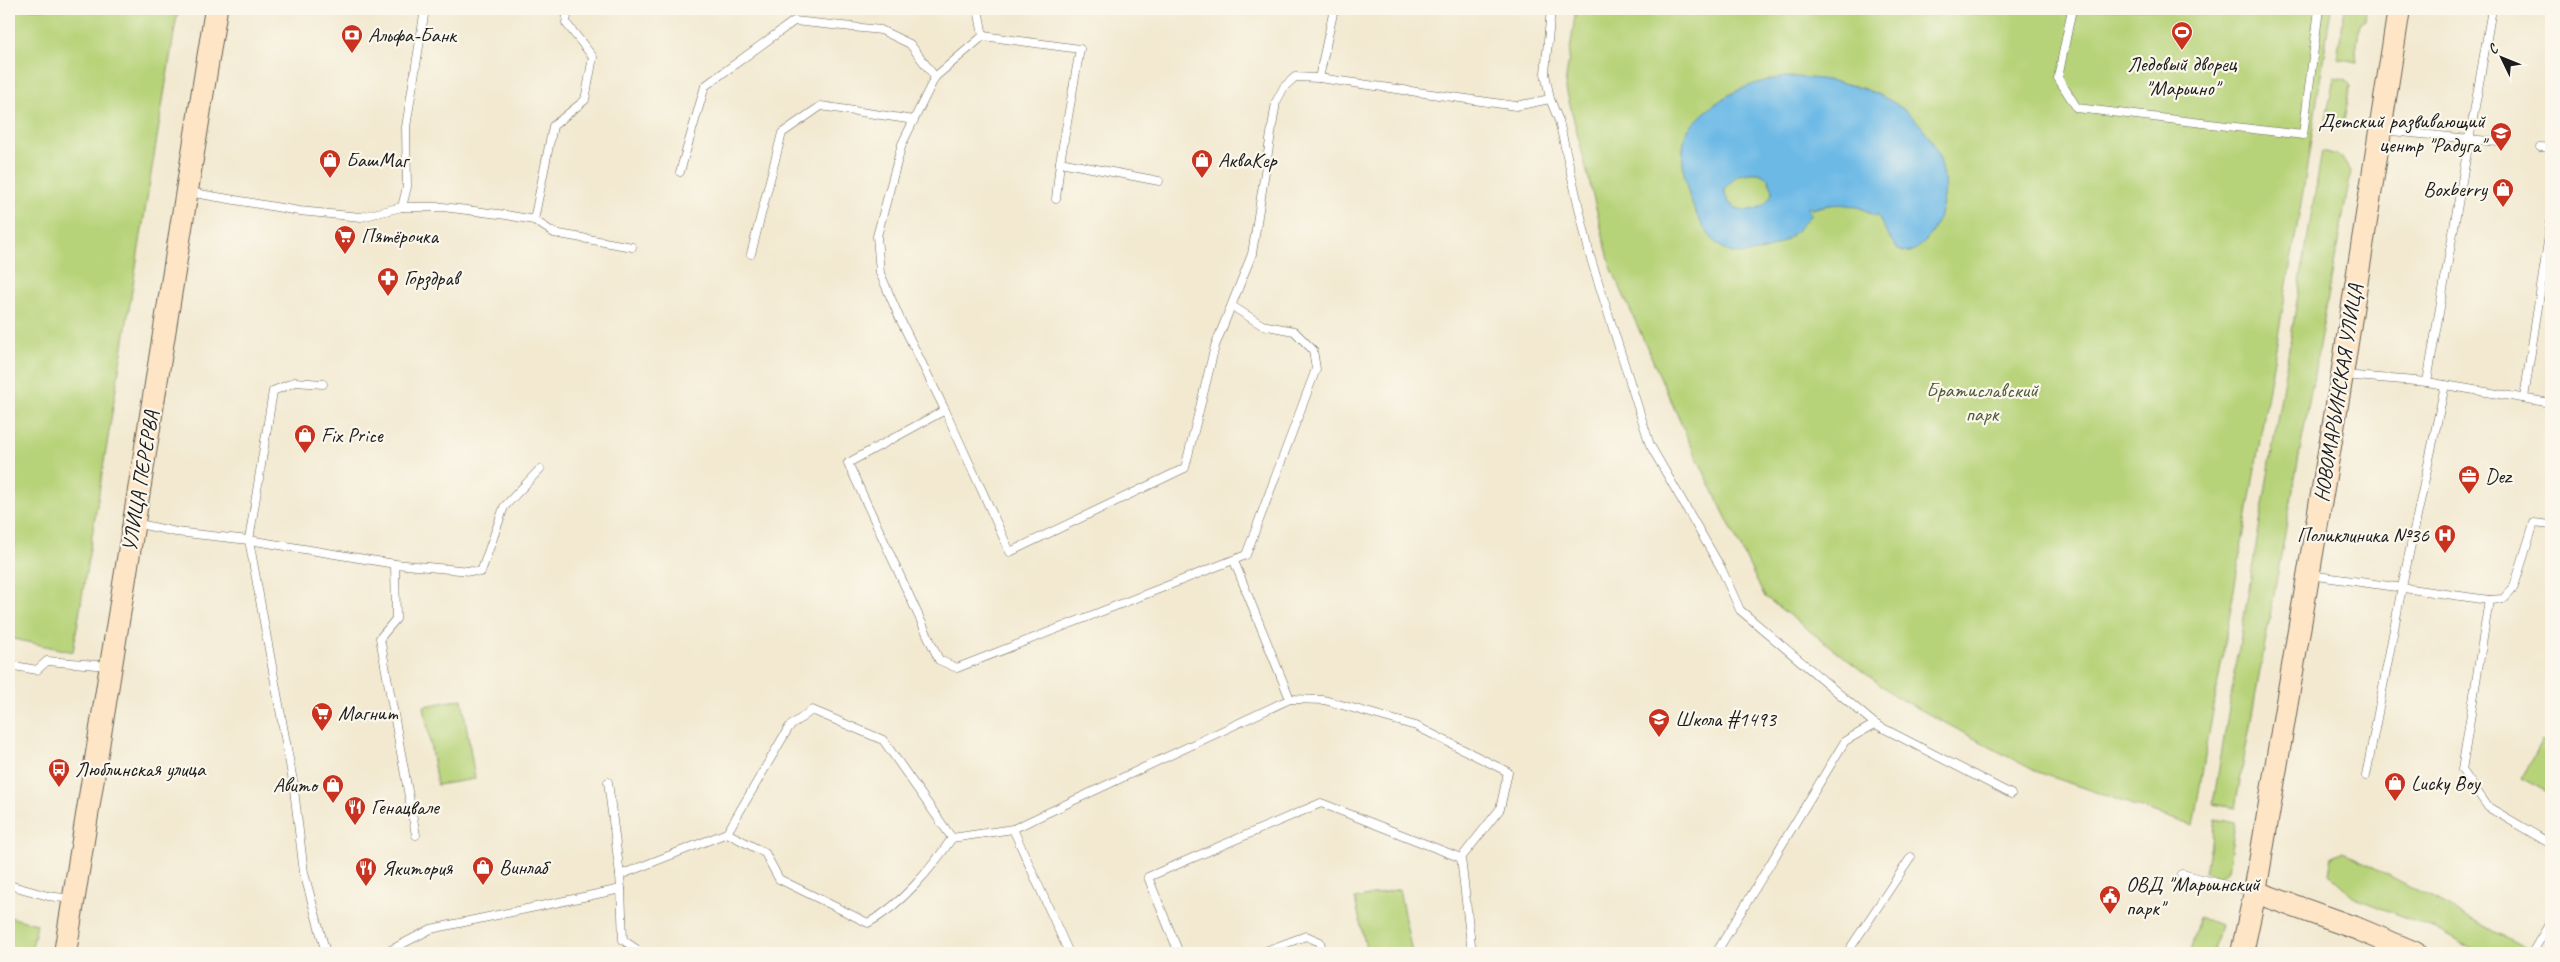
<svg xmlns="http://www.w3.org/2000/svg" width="2560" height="962" viewBox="0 0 2560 962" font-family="Caveat,sans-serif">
	<rect width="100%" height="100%" fill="#fbf7ec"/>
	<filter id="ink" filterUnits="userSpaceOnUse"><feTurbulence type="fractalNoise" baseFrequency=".02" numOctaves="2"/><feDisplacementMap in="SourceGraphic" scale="10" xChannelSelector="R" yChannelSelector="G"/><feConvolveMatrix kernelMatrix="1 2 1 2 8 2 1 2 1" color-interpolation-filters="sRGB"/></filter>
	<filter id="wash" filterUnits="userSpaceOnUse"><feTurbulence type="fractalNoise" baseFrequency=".0096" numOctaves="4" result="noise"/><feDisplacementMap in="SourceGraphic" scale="20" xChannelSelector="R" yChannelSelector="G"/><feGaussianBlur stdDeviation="1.12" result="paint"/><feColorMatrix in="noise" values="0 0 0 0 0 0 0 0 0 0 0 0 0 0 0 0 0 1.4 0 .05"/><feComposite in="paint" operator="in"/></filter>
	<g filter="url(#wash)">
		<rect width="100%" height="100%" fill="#f2e9d0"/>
		<g fill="#b7d379" stroke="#6a784a">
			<polygon points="9,9 178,9 73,652 9,638"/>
			<polygon points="1576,9 2331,9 2303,192 2193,826 2035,771 1895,696 1764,596 1688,439 1611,267 1565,85"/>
			<polygon points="2345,9 2366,9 2365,20 2360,23 2356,51 2357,62 2337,58"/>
			<polygon points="2334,77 2345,79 2351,86 2344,119 2342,122 2330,122 2326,120"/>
			<polygon points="2322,151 2341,156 2351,171 2235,808 2213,804"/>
			<polygon points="462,699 475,779 437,785 424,706"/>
			<polygon points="2542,741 2551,747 2551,794 2521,778"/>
			<polygon points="2215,819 2235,823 2228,871 2219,877 2206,872"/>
			<polygon points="2343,851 2526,948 2523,953 2479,953 2435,929 2355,898 2329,874 2332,856"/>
			<polygon points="1399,889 1412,953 1367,953 1355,899"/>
			<polygon points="9,917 37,924 31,953 9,953"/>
			<polygon points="2199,917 2220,925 2212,953 2190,953"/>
		</g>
		<path fill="#6cb9e6" stroke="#446a81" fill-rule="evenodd" d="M1786 77C1854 77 1933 101 1944 178 1947 198 1939 227 1924 242 1919 247 1910 256 1901 251 1892 246 1881 222 1877 214L1875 216C1856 202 1834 202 1812 209L1810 206 1807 207 1811 214C1795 234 1782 247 1756 252 1749 253 1740 255 1733 253 1697 243 1671 162 1688 130 1691 125 1697 120 1701 116 1725 93 1754 81 1786 77ZM1749 173H1759L1768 178 1773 190C1767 218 1723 216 1725 188L1738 175Z"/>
	</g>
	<g filter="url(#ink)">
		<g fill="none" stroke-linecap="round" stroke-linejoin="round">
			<g stroke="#67645b" stroke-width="9">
				<g id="lane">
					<polyline points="978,9 983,36"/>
					<polyline points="1551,9 1545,73 1550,99 1559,121 1590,256 1650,445 1721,568 1740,610 1875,724 2011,794"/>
					<polyline points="2072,9 2058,78 2077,108 2303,135 2319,9"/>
					<polyline points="935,77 983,36 1080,49 1060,162 1056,199"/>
					<polyline points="1319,78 1334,9"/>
					<polyline points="2382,130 2498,142"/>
					<polyline points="2540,147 2551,148"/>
					<polyline points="1060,162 1159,181"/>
					<polyline points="680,172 705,86 794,21 881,30 910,44 935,77 902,144 877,236 880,273 900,319 945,410 848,463 939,660 957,668 1246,555 1316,369 1313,350 1294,331 1262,325 1232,306"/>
					<polyline points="188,192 299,211 361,217 402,207 443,207 506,215 534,220 554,233 632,247"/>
					<polyline points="402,207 407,187 406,127 425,9"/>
					<polyline points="534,220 553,126 585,100 593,57 566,23 568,9"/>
					<polyline points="751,254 782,133 821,106 914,120"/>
					<polyline points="2343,375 2427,382 2445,385"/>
					<polyline points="2427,382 2492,9"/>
					<polyline points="323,384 295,382 273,391 249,540 395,564 481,572 504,507 540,469"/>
					<polyline points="2524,398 2551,222"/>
					<polyline points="945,410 1010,552 1185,468 1215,346 1252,254 1276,102 1284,87 1295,77 1319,78 1516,106 1550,99"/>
					<polyline points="135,523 176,532 249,540 293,781 304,873 326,953"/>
					<polyline points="1234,561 1290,699"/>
					<polyline points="395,564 396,619 380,638 416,835"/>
					<polyline points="2310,575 2489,600 2503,599 2514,587 2534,523 2551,525"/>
					<polyline points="2489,600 2462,770 2488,807 2551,844"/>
					<polyline points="9,665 37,670 47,661 109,666"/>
					<polyline points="2366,776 2402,587 2445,385 2551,403"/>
					<polyline points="608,782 620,875"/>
					<polyline points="1013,829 1290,699 1324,700 1416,726 1508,772 1500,809 1461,858"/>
					<polyline points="727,833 789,727 812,710 883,740 952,838"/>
					<polyline points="2182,874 2253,892"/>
					<polyline points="9,885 48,896 72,899"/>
					<path d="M621 889 620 875 727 833 765 853 779 879 868 923C900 906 932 868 952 838L1013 829 1069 953"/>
					<polyline points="385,953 431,929 621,889 623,940 642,953"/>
					<polyline points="1179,953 1148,877 1321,803 1461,858 1472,953"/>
					<polyline points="1260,953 1306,936 1320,942 1323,953"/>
					<polyline points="1716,953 1845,741 1875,724"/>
					<polyline points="1847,953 1911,857"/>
					<polyline points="2532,953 2551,921"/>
				</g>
			</g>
			<g stroke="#67645b" stroke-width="24">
				<g id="secondary">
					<polyline points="2255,892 2358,929 2415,953"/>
					<polyline points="65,953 216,9"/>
					<polyline points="2242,953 2255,892 2342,375 2399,9"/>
				</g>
			</g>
			<use href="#lane" stroke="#fff" stroke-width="8"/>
			<use href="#secondary" stroke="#fde5c5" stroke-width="22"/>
		</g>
	</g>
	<defs>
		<g id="stadium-pin" transform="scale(1.125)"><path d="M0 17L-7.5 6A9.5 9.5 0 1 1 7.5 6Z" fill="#c8321e" stroke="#fbf7ec"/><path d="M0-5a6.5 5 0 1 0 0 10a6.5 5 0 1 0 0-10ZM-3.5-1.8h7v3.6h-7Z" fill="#fff"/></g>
		<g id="bank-pin" transform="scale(1.125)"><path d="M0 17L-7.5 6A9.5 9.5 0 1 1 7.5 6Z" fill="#c8321e" stroke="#fbf7ec"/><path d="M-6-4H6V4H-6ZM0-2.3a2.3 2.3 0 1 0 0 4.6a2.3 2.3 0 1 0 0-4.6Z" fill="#fff"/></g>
		<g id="school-pin" transform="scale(1.125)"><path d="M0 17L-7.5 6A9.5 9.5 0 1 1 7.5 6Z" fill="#c8321e" stroke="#fbf7ec"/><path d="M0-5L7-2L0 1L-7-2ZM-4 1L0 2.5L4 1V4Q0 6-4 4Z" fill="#fff"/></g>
		<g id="shop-pin" transform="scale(1.125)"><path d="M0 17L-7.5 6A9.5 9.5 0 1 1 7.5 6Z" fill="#c8321e" stroke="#fbf7ec"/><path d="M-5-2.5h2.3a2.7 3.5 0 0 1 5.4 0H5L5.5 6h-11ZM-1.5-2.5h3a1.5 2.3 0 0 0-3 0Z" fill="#fff"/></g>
		<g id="supermarket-pin" transform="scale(1.125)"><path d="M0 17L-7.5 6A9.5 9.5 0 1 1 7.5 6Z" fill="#c8321e" stroke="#fbf7ec"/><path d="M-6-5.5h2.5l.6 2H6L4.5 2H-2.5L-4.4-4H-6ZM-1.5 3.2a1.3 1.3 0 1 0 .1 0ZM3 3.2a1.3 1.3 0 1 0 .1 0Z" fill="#fff"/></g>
		<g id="pharmacy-pin" transform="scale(1.125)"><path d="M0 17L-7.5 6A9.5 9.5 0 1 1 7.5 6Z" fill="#c8321e" stroke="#fbf7ec"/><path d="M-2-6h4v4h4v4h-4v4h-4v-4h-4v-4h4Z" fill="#fff"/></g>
		<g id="office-pin" transform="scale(1.125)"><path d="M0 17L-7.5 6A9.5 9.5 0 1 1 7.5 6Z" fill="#c8321e" stroke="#fbf7ec"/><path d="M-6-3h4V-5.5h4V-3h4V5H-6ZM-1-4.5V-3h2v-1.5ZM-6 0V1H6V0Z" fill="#fff"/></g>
		<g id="hospital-pin" transform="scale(1.125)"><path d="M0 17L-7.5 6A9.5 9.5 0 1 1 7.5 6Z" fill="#c8321e" stroke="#fbf7ec"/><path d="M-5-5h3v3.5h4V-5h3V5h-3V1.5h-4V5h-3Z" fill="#fff"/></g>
		<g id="bus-pin" transform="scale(1.125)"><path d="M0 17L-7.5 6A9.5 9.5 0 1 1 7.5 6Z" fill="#c8321e" stroke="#fbf7ec"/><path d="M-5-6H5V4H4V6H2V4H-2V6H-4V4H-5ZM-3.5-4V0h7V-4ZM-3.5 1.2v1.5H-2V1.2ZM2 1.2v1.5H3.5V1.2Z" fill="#fff"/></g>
		<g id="restaurant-pin" transform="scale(1.125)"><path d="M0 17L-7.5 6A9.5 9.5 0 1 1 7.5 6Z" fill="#c8321e" stroke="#fbf7ec"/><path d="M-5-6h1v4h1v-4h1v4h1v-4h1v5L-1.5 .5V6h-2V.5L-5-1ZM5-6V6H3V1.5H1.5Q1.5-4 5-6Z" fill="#fff"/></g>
		<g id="civic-pin" transform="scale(1.125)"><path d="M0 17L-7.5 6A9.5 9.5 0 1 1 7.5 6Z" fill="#c8321e" stroke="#fbf7ec"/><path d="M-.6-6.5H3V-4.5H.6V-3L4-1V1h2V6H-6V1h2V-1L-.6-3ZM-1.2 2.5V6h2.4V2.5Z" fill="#fff"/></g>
	</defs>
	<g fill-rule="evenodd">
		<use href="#stadium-pin" x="2182" y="32"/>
		<use href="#bank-pin" x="352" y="35"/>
		<use href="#school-pin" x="2501" y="133"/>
		<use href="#shop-pin" x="330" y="160"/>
		<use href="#shop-pin" x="1202" y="160"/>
		<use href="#shop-pin" x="2503" y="189"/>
		<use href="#supermarket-pin" x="345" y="236"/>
		<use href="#pharmacy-pin" x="388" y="278"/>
		<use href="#shop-pin" x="305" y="435"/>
		<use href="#office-pin" x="2469" y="476"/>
		<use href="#hospital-pin" x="2445" y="535"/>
		<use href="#supermarket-pin" x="322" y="713"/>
		<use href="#school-pin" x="1659" y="719"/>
		<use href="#bus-pin" x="59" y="769"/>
		<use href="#shop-pin" x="2395" y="783"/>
		<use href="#shop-pin" x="333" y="785"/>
		<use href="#restaurant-pin" x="355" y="807"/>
		<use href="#shop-pin" x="483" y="867"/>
		<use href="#restaurant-pin" x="366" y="868"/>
		<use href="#civic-pin" x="2110" y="896"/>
	</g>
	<g text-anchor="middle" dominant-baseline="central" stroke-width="4.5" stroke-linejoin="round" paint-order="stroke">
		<g font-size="21" fill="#1c1c1c" stroke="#fbf7ec" text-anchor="start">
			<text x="368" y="35">Альфа-Банк</text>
			<text x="2182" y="64" text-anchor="middle">Ледовый дворец<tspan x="2182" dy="24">"Марьино"</tspan></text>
			<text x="2485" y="121" text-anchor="end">Детский развивающий<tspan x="2485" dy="24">центр "Радуга"</tspan></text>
			<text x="346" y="160">БашМаг</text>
			<text x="1218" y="160">АкваКер</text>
			<text x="2487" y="189" text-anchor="end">Boxberry</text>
			<text x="361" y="236">Пятёрочка</text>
			<text x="404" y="278">Горздрав</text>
			<text x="321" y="435">Fix Price</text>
			<text x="2485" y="476">Dez</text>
			<text x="2429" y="535" text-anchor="end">Поликлиника №36</text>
			<text x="338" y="713">Магнит</text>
			<text x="1675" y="719">Школа #1493</text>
			<text x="75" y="769">Люблинская улица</text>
			<text x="2411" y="783">Lucky Boy</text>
			<text x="317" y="785" text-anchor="end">Авито</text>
			<text x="371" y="807">Генацвале</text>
			<text x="499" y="867">Винлаб</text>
			<text x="382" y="868">Якитория</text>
			<text x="2126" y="884">ОВД "Марьинский<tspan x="2126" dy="24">парк"</tspan></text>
		</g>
		<g font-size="21" fill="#525c3d" stroke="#fbf7ec">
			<text x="1982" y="390">Братиславский<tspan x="1982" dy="24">парк</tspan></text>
		</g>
		<g font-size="21" fill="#1c1c1c" stroke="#fbf7ec">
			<text transform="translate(2338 393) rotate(-81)">НОВОМАРЬИНСКАЯ УЛИЦА</text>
			<text transform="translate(140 481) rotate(-81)">УЛИЦА ПЕРЕРВА</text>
		</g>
	</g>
	<rect width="2560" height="962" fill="none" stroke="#fbf7ec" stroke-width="30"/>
	<g transform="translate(2502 58) rotate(313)" stroke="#fbf7ec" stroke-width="4" paint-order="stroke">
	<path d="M0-4L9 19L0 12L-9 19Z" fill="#1c1c1c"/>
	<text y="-8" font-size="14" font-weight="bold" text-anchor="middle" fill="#1c1c1c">С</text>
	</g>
</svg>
